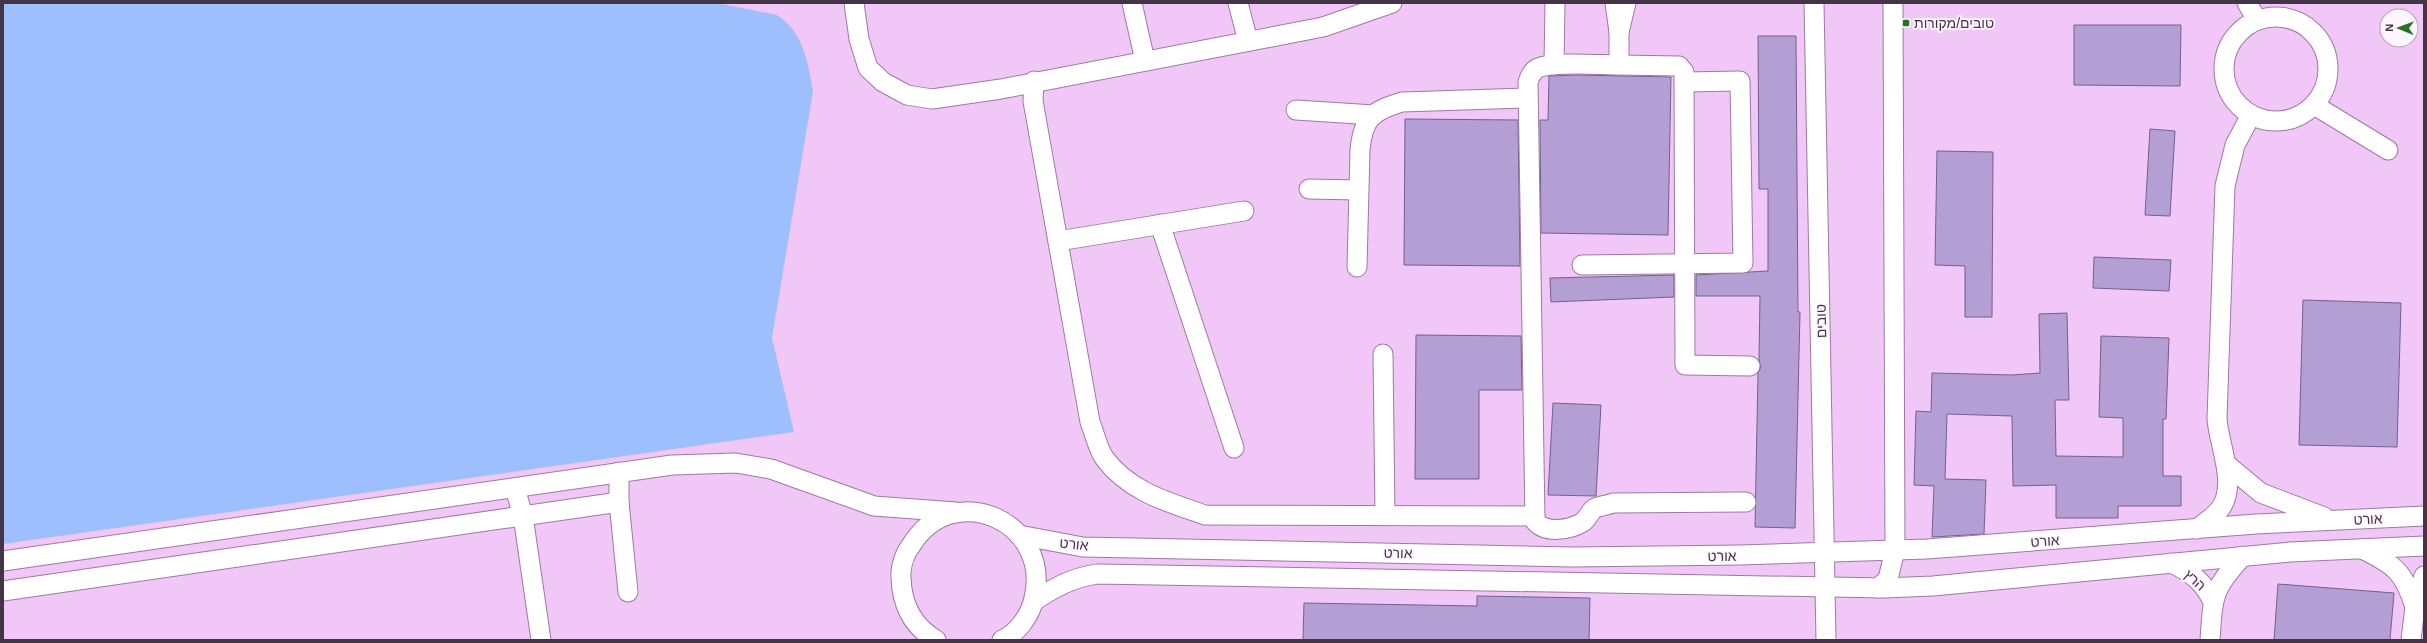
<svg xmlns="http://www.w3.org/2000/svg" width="2427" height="643" viewBox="0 0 2427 643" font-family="Arial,'Noto Sans Hebrew',sans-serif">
	<rect width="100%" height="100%" fill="#f0c7f6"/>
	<path fill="#9ebffd" d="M3 3H717C730 6 768 10 777 15 804 32 808 64 813 91L772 338 794 432 3 544Z"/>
	<polygon fill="#f0c7f6" points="717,3 771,12 777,15"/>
	<g fill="#b39fd3" stroke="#736090">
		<polygon points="2074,25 2181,25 2180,86 2074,85"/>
		<polygon points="1758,36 1796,36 1798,312 1800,312 1795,528 1755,527 1758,373 1761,367 1759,360 1760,296 1696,296 1696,275 1768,271 1768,189 1759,189"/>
		<polygon points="1577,75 1671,77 1668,235 1541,233 1540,120 1548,120 1549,76"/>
		<polygon points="1405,119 1518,120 1520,266 1404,265"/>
		<polygon points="2150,129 2175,131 2170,216 2145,215"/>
		<polygon points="1937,151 1993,152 1992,317 1965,317 1965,266 1935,265"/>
		<polygon points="2094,257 2171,260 2169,291 2093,288"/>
		<polygon points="1674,275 1674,297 1551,302 1550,278"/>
		<polygon points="2303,300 2401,303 2397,447 2299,445"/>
		<polygon points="2067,313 2069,400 2055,400 2056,456 2123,457 2123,418 2099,417 2101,336 2169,338 2166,419 2163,419 2163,476 2181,476 2181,506 2118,506 2118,518 2056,518 2056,485 2013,486 2012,416 1947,414 1945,479 1986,480 1984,534 1932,537 1934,486 1914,485 1916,411 1931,412 1932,373 2012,375 2040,373 2039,314"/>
		<polygon points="1416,335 1521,336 1522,390 1479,390 1479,479 1415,479"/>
		<polygon points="1553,403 1601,405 1596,496 1548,495"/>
		<polygon points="2278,584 2394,593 2390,640 2274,640"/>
		<polygon points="1477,596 1590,598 1589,640 1303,640 1304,603 1477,606"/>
	</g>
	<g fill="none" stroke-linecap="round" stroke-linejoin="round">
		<g stroke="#9e79a4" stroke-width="21">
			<g id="minor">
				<polyline points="854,3 859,39 868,68 883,82 907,95 932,99 1001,89 1323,27 1392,3"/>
				<polyline points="1132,3 1145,61"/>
				<polyline points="1238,3 1248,41"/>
				<polyline points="1615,3 1619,32 1626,3"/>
				<polyline points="1814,3 1826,640"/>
				<polyline points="2247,3 2257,20"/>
				<circle cx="2276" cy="69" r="52"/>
				<path d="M1619 32V65C1601 65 1553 61 1538 68 1532 71 1530 76 1528 82L1535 521C1545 534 1570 530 1583 522 1588 518 1590 511 1595 508 1600 506 1608 505 1613 503L1746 502"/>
				<polyline points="1554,65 1555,3"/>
				<polyline points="1619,65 1679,66 1684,72 1685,365 1750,366"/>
				<path d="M1034 81 1033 101 1090 422C1095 434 1098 450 1105 459 1130 492 1168 502 1205 515L1535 516"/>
				<polyline points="2314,105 2388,150"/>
				<polyline points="1296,110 1374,115"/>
				<polyline points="1309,189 1358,190"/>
				<polyline points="1160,224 1234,448"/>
				<polyline points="1058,241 1244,211"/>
				<polyline points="1582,265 1743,263 1740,81 1685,82"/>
				<path d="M1357 267 1360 150C1363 118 1372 111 1402 102L1528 98"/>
				<polyline points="1383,354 1385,515"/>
				<polyline points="2226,464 2261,493 2324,517"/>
				<polyline points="619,472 619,502 628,592"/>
				<polyline points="515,488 523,516 541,640"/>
				<path d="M2197 529C2204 523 2214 517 2220 509 2238 485 2219 446 2217 419L2225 186 2235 145 2251 115"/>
				<polyline points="1019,535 1083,547 1572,557 1740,555 1927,549 2256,524 2424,516"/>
				<path d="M2362 549C2395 565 2404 572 2415 607"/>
				<polyline points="3,561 672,465 736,463 771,469 874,506 956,512"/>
				<path d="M2171 563C2191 572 2204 582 2213 602"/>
				<polyline points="1878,588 1888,579 1895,550 1893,3"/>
				<polyline points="3,591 619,502"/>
				<path d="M1034 601C1055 587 1072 578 1097 574L1884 588 1933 586 2290 552 2424 546"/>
				<path d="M936 640C912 626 902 605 901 578 900 566 905 553 912 544 954 478 1052 522 1034 598 1031 614 1018 633 1002 640"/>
				<path d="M2210 640C2213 596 2212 589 2243 556"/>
				<polyline points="2411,640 2415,607 2424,576"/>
			</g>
		</g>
		<use href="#minor" stroke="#fff" stroke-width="19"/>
	</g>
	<rect fill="#23751f" stroke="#fef5ff" stroke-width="1.5" x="1902" y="19" width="8" height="8" rx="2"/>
	<g text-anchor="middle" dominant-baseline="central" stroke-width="4" stroke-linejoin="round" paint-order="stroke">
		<g font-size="14" fill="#443447" stroke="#fef5ff" text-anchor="start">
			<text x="1914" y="23">טובים/מקורות</text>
		</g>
		<g font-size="14" fill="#443447" stroke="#fef5ff">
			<text transform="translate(1821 321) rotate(-91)">טובים</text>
			<text transform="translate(2368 519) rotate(-3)">אורט</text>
			<text transform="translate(2045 541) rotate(-4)">אורט</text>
			<text transform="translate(1074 544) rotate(6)">אורט</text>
			<text transform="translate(1398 553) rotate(1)">אורט</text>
			<text transform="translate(1722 556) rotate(-1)">אורט</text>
			<text transform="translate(2195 580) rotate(43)">הרץ</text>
		</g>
	</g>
	<rect width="2427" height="643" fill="none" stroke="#443447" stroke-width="8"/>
	<g transform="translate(2399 28) rotate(271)"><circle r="19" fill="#fef5ff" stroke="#b4a8b5"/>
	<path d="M0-3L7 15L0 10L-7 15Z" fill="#23751f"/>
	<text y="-6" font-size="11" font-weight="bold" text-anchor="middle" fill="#443447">N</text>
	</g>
</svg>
